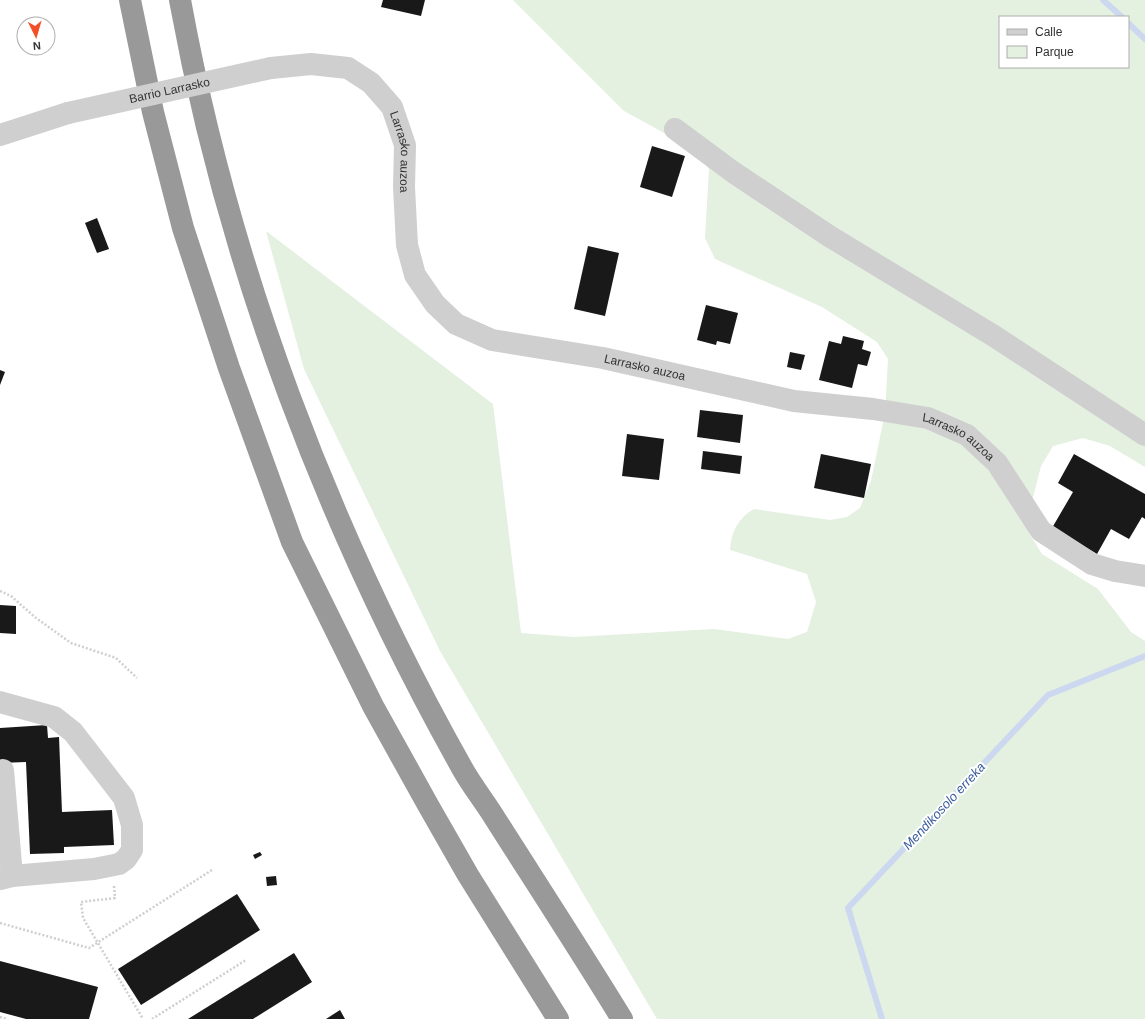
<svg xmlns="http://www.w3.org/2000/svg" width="1145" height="1019" viewBox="0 0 1145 1019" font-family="Helvetica,sans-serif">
	<rect width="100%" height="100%" fill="#fff"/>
	<path fill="#e4f0e0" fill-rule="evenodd" d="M513 0H1145V467L1110 446 1083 438 1053 446 1041 466 1029 513V533L1042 554 1098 589 1131 632 1145 641V1019H657L440 651 304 369 266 231 493 404 521 633 574 637 714 629 788 639 807 632 816 602 807 574 730 550C731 532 738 518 754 509L830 520 847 517 860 508 871 481 885 413 888 359 877 342 822 307 715 259 705 238 709 169 695 150 624 111ZM1000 17H1128V67H1000Z"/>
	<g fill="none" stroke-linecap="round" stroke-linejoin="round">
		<g stroke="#cbd8f0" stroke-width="6">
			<polyline points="1103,0 1122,17"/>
			<polyline points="1128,23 1145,39"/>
			<polyline points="882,1019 848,908 1048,695 1145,656"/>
		</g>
	</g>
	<g fill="#191919">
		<polygon points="383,0 425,0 421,16 381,7"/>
		<polygon points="652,146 685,156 672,197 640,187"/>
		<polygon points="97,218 109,249 97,253 85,223"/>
		<polygon points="588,246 619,253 605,316 574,309"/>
		<polygon points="706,305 738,313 730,344 717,341 716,345 697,340"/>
		<polygon points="843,336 864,341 862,349 871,352 867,366 858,364 852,388 819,380 829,341 841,344"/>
		<polygon points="790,352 805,355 801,370 787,367"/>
		<polygon points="0,370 5,372 0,385"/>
		<polygon points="700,410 743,415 740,443 697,437"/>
		<polygon points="627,434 664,439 659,480 622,476"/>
		<polygon points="703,451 742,456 740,474 701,469"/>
		<polygon points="821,454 871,464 864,498 814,488"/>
		<polygon points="1074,454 1145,494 1145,519 1142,517 1129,539 1111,529 1097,554 1052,528 1073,492 1058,483"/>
		<polygon points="0,605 16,606 16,634 0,633"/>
		<polygon points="47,725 48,738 59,737 62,812 112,810 114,845 64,847 64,853 30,854 26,762 0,763 0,728"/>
		<polygon points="260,852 262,855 255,859 253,855"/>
		<polygon points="276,876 277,885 267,886 266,877"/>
		<polygon points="237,894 260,930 141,1005 118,969"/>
		<polygon points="294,953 312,982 253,1019 188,1019"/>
		<polygon points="0,961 98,987 89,1019 26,1019 0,1012"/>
		<polygon points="340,1010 345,1019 326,1019"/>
	</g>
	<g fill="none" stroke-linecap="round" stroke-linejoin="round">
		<g stroke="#cfcfcf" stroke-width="2.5" stroke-dasharray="2 2" stroke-linecap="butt">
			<polyline points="0,591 11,596 36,618 71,643 116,658 137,678"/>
			<polyline points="114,886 115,898 81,902 83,918 143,1019"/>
			<polyline points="0,923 89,948 212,870"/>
			<polyline points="0,1017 6,1019"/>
			<polyline points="152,1019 246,960"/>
		</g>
		<g stroke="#cfcfcf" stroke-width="22">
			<path id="s1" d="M271 68 311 64 348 68 371 83 392 107 405 145 404 187 407 245 415 275 435 304 456 324 492 340 603 358 794 401 873 409 928 418 967 435 997 463 1041 531 1092 564 1115 571 1145 576"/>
			<polyline points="675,129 733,172 829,236 994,336 1145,435"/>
			<polyline points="0,135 68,113"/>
			<polyline points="0,702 54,717 73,732 124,798 132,825 132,850 126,859 119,864 94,869 12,876 0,879"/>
			<polyline points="3,770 12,876"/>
		</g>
		<g stroke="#999" stroke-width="22">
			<polyline points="130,0 153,112 183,228 229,368 292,542 373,706 428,805 468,875 558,1019"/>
			<path d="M180 0C229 269 328 529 462 768 472 786 485 802 496 820 538 886 581 952 622 1019"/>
		</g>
		<path stroke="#cfcfcf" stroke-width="22" id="s2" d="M68 113 271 68"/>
	</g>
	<g text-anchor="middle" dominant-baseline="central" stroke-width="4" stroke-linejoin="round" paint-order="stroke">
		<g font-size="12" fill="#323232" stroke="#fff">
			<text stroke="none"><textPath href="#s2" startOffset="104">Barrio Larrasko</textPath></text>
			<text stroke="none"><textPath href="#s1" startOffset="183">Larrasko auzoa</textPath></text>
			<text stroke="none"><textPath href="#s1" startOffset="567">Larrasko auzoa</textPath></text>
			<text stroke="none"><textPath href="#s1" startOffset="891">Larrasko auzoa</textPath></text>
		</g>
		<g font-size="13" font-style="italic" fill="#375c9d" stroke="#fff">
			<text transform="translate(944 806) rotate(-47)">Mendikosolo erreka</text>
		</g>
	</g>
	<rect x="999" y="16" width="130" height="52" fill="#ffffff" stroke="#adadad"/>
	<rect x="1007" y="29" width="20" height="6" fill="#cfcfcf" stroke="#adadad"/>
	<text x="1035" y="36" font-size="12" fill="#323232">Calle</text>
	<rect x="1007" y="46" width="20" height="12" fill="#e4f0e0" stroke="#adadad"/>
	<text x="1035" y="56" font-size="12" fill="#323232">Parque</text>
	<g transform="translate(36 36) rotate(175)"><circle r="19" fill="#ffffff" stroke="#adadad"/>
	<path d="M0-3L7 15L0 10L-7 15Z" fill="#f44e29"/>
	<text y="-6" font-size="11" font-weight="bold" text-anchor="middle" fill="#323232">N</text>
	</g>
</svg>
